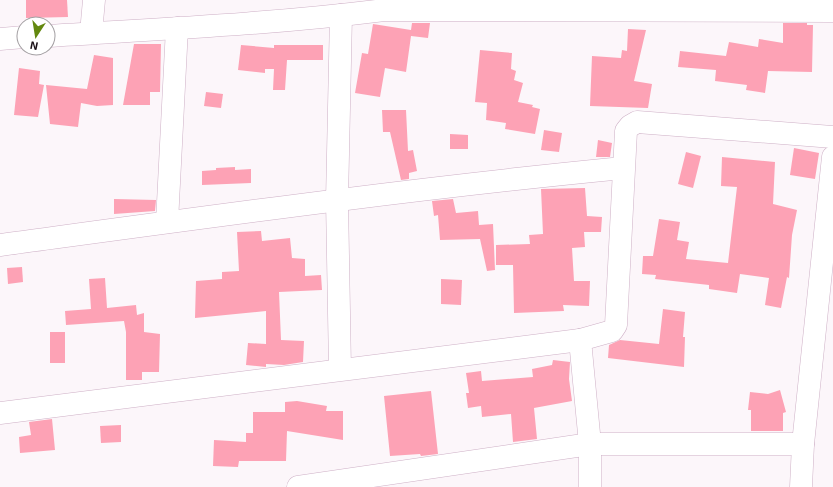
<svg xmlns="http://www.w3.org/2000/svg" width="833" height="487" viewBox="0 0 833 487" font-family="'Exo 2',sans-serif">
	<rect width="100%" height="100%" fill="#fcf6fa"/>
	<g fill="#fda2b5">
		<polygon points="26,0 67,0 68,17 26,18"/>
		<polygon points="412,23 430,23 428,38 411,36 406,72 385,68 380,97 355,93 362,53 368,54 373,24 411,30"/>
		<polygon points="783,23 807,23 807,25 813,25 812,72 768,71 765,93 746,90 747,85 715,81 716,70 678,67 680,51 726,56 729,42 758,47 759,39 783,43"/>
		<polygon points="628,29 646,30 634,81 652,84 648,108 590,106 592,56 621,58 622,50 627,51"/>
		<polygon points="134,44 161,44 160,92 150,92 150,105 123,105"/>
		<polygon points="241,45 274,48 274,45 323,45 323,60 287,60 285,90 273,90 274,69 265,69 265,73 238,70"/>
		<polygon points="480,50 512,53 511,69 516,71 514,80 523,83 518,102 533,105 532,107 540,109 535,134 505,129 506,123 486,120 487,103 475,102"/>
		<polygon points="94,55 113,58 113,105 97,106 81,103 78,127 50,124 46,85 87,89"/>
		<polygon points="19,68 40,71 39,84 44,85 38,117 14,115"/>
		<polygon points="206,92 223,94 221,108 204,106"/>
		<polygon points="382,110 406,110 408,151 413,150 417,171 409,173 409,179 401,180 390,132 383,132"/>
		<polygon points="544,130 562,133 559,152 541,150"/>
		<polygon points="450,134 468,135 468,149 450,149"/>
		<polygon points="598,140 612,143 610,157 596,157"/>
		<polygon points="794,148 819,153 815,179 790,175"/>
		<polygon points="686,152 701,156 693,188 678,184"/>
		<polygon points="722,157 775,162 773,204 797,210 792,235 789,278 787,277 781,308 765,305 769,278 740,274 737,293 709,289 709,285 655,279 656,275 642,274 643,256 653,256 659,219 680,222 677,240 689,242 686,259 728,263 737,187 721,186"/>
		<polygon points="235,167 235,170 251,169 251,183 202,185 202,171 216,170 216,168"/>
		<polygon points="585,188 587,216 602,217 601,232 584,232 585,247 572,248 574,281 590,281 589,306 563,305 564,311 514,313 513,265 496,265 496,245 530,244 529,235 543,234 541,189"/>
		<polygon points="114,199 156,200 155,211 114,214"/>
		<polygon points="453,199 456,213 478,211 479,225 493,224 495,270 487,271 480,239 440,240 438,215 434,216 432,201"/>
		<polygon points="261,231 262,241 290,238 292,258 305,259 305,276 321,275 322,290 279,292 281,340 304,341 303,362 284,365 266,364 266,367 246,365 248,343 266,344 266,311 195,318 196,281 222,279 222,272 239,271 237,232"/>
		<polygon points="22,267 23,282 8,284 7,268"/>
		<polygon points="105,278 107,308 136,305 137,315 144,313 144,332 160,334 159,372 142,372 142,380 126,380 126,332 124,321 66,325 65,311 91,309 89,279"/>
		<polygon points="441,279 462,280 461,305 441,304"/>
		<polygon points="663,309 685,312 683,337 685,337 684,367 608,358 609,345 620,340 659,344"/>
		<rect x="50" y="332" width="15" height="31"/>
		<polygon points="553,360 570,362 569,379 572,401 534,408 537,439 513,442 511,414 482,417 481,406 468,408 466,393 469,393 466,373 481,371 482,381 533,377 532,369 552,365"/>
		<polygon points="780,390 786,412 783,413 783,431 751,431 751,410 748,410 750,392 768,394"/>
		<polygon points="431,391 438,454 421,456 420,454 390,456 384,396"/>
		<polygon points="297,401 327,406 326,411 343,411 343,440 287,431 286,461 239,461 238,467 213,466 214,440 246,442 246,433 253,433 253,412 285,412 285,402"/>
		<polygon points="52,419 55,450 20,453 19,437 31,435 29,422"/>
		<polygon points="121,425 121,442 101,443 100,426"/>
	</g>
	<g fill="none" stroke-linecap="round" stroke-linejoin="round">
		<g stroke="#ceb0c6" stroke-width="23">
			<g id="street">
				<polyline points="91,33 94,0"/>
				<path d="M48 36C160 29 273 24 384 10L833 11"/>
				<polyline points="0,39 24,37"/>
				<polyline points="167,222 177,28"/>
				<path d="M0 245C207 217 415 188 623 168"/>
				<polyline points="580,340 590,444 590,487"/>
				<polyline points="340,369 337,200 341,15"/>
				<polyline points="0,413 580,340 612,331 616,325 626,131 630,126 637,122 833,137"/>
				<polyline points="298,487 590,444 803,444"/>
				<polyline points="801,487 803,444 833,157"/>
			</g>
		</g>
		<use href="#street" stroke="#fff" stroke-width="22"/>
	</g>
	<g transform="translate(36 36) rotate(192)"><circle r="19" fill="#ffffff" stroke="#a39fa2"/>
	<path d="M0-3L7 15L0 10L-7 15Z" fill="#63880e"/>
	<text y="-6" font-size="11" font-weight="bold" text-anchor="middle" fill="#190f16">N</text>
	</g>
</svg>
